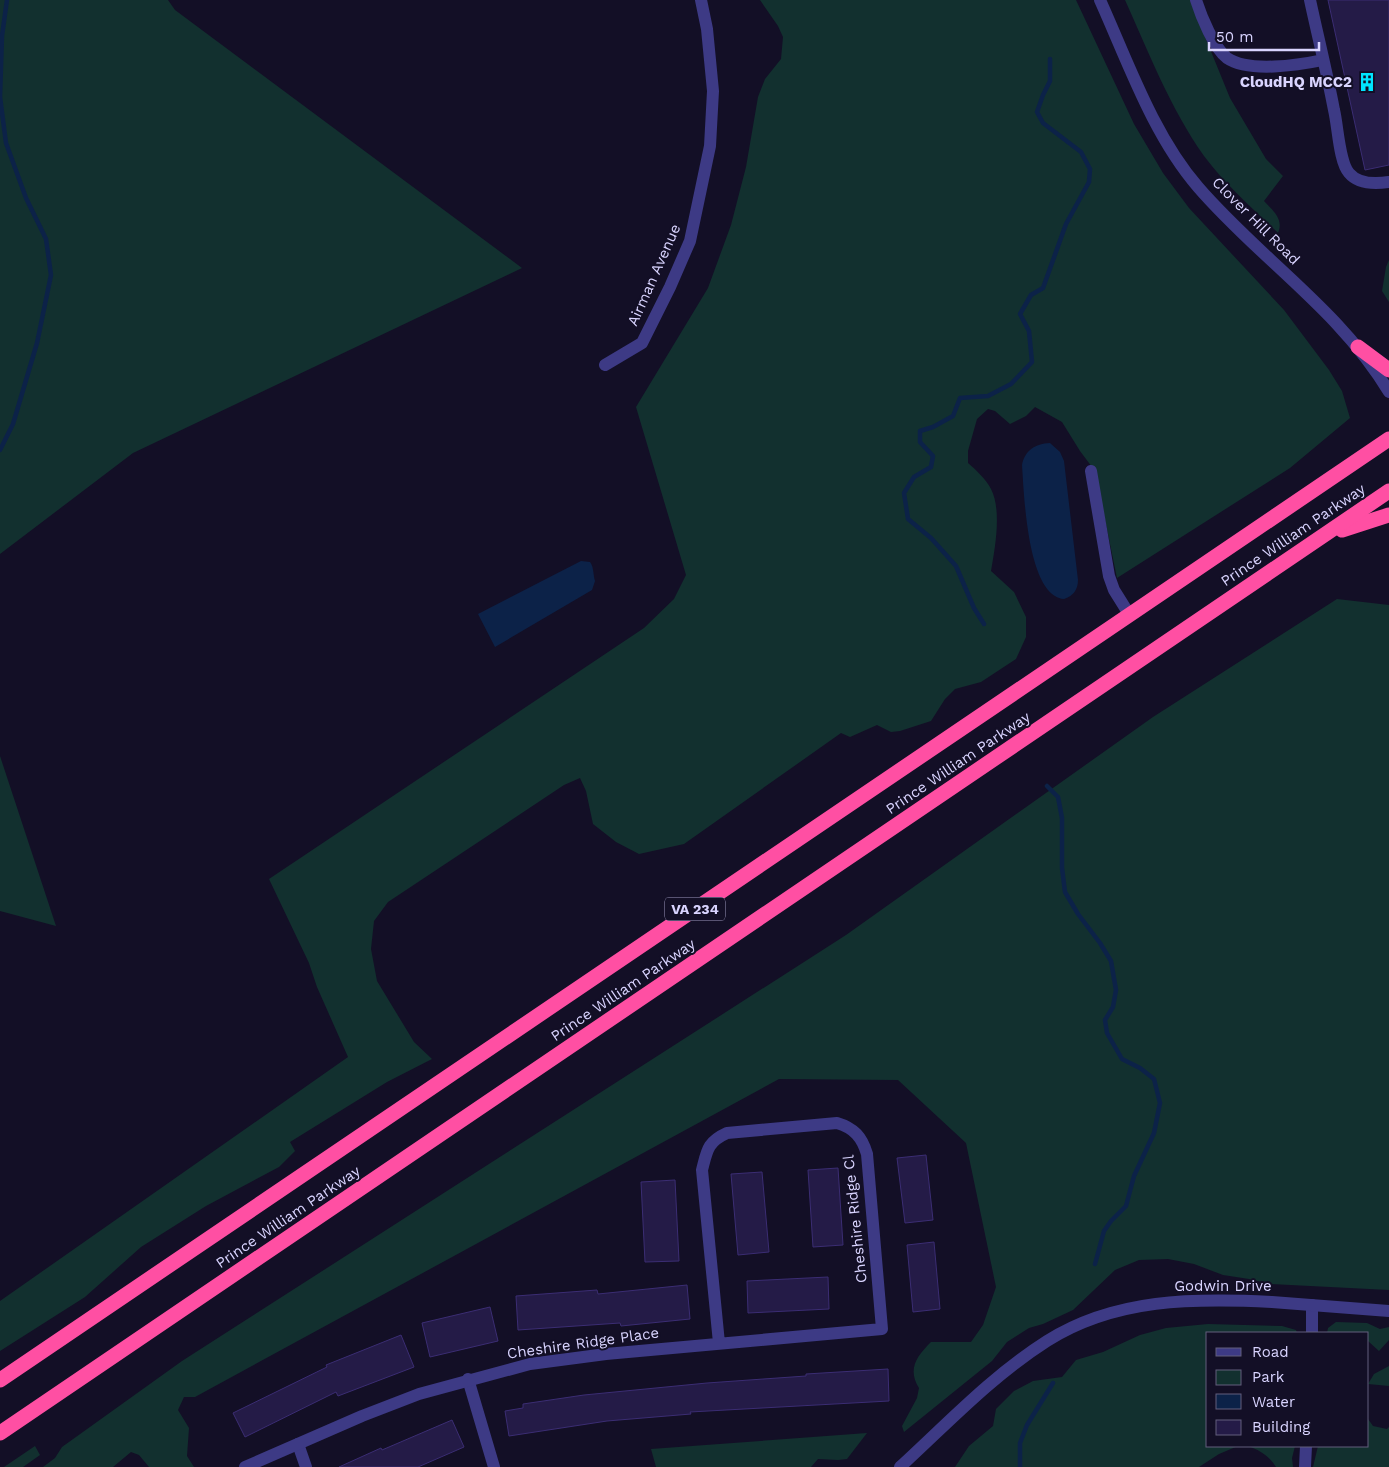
<svg xmlns="http://www.w3.org/2000/svg" width="1389" height="1467" viewBox="0 0 1389 1467" font-family="'Work Sans',sans-serif">
	<rect width="100%" height="100%" fill="#130f26"/>
	<g fill="#12302f">
		<polygon points="0,0 168,0 175,10 522,268 133,453 0,554"/>
		<path d="M760 0H1076L1134 124 1163 173 1189 208 1284 310 1329 370 1342 391 1350 418 1290 468 1117 578 1095 471 1080 451 1062 422 1035 407 1026 416 1010 424 995 411 988 409 977 419 968 451V463C976 470 986 479 991 489 1002 510 995 548 991 571L1014 592 1026 617V637L1016 659 981 682 955 689 945 699 931 721 900 731 891 732 877 725 850 737 841 733 684 844 639 854 616 842 593 824 586 791 580 778 564 785 388 902 374 921 371 949 377 981 414 1042 432 1059 387 1082 290 1142 295 1151 279 1167 206 1206 141 1247 85 1297 0 1351V1301L348 1057 317 987 309 963 269 879 644 628 674 599 686 575 636 407 708 288 731 225 746 167 758 97 765 79 781 59 783 37 778 26Z"/>
		<path d="M1125 0H1190L1230 98 1266 159 1283 176 1264 201C1273 211 1284 219 1278 233 1253 209 1225 184 1204 156 1170 108 1149 53 1125 0Z"/>
		<polygon points="1389,260 1389,302 1382,291 1386,267"/>
		<path d="M1337 599 1389 605V1290L1271 1284 1249 1279 1223 1275 1194 1264 1168 1259 1139 1260 1115 1270 1073 1310 1043 1324 1029 1328 1007 1342 992 1361 904 1432 902 1426 917 1398 919 1388C907 1369 917 1356 931 1342H971L983 1325 996 1287 966 1143 898 1080 779 1079 195 1397H184L178 1410 189 1428 187 1456 194 1467H149L139 1455 131 1452 113 1467H43L55 1458 62 1447 182 1361 846 935 1153 717Z"/>
		<polygon points="0,756 56,926 0,911"/>
		<polygon points="1336,1322 1367,1323 1380,1329 1389,1327 1389,1340 1379,1351 1368,1341 1368,1333 1327,1333 1328,1328"/>
		<polygon points="1208,1324 1282,1326 1296,1330 1297,1333 1208,1333 1208,1446 1238,1446 1219,1454 1199,1467 955,1467 969,1446 993,1426 996,1409 1014,1391 1033,1381 1062,1377 1076,1360 1103,1352 1140,1335 1166,1328"/>
		<polygon points="1389,1366 1389,1386 1368,1384 1374,1374"/>
		<polygon points="1368,1419 1373,1426 1387,1429 1389,1427 1389,1467 1313,1467 1318,1446 1368,1446"/>
		<polygon points="867,1433 847,1459 838,1460 818,1459 811,1467 656,1467 651,1449"/>
		<polygon points="35,1446 40,1455 23,1467 4,1467"/>
		<path d="M1247 1446H1295L1292 1458 1293 1467H1276C1270 1457 1259 1449 1247 1446Z"/>
	</g>
	<g fill="#0c2248">
		<path d="M1050 443 1060 452 1064 461 1078 580C1078 590 1073 596 1064 599 1027 596 1024 493 1022 465 1025 450 1035 444 1050 443Z"/>
		<path d="M581 561 590 562C594 567 593 575 595 581L592 590 495 647 478 614Z"/>
	</g>
	<g fill="none" stroke-linecap="round" stroke-linejoin="round">
		<g stroke="#0c2248" stroke-width="4.5">
			<polyline points="0,450 13,424 37,343 51,275 46,239 26,198 6,143 0,97 2,36 7,0"/>
			<polyline points="984,624 974,608 956,566 931,538 908,519 904,493 914,477 931,467 933,456 920,442 920,431 933,427 953,416 960,398 988,396 1011,384 1032,362 1029,331 1020,314 1031,295 1043,288 1066,224 1089,182 1090,169 1081,152 1043,123 1037,112 1043,95 1050,81 1050,59"/>
			<polyline points="1047,786 1058,797 1062,818 1062,868 1065,892 1078,914 1100,943 1111,961 1116,990 1113,1007 1105,1020 1107,1033 1122,1059 1140,1068 1154,1079 1160,1103 1154,1133 1134,1176 1126,1206 1111,1221 1104,1231 1095,1264"/>
			<polyline points="1020,1467 1020,1443 1027,1425 1053,1383"/>
		</g>
	</g>
	<g fill="#241b47" stroke="#3b2d73">
		<polygon points="1328,0 1389,0 1389,165 1365,170"/>
		<polygon points="926,1155 933,1220 905,1223 897,1158"/>
		<polygon points="838,1168 843,1245 813,1247 808,1170"/>
		<polygon points="762,1172 769,1252 738,1255 731,1174"/>
		<polygon points="675,1180 679,1261 645,1262 641,1182"/>
		<polygon points="934,1242 940,1309 913,1312 907,1245"/>
		<polygon points="828,1277 829,1309 748,1313 747,1281"/>
		<polygon points="687,1285 690,1319 621,1326 620,1323 518,1330 516,1296 597,1290 598,1294"/>
		<polygon points="490,1307 498,1341 430,1357 422,1323"/>
		<polygon points="401,1335 414,1367 338,1396 336,1392 245,1437 233,1413 327,1367 326,1365"/>
		<polygon points="888,1369 889,1401 690,1412 691,1414 607,1421 509,1436 505,1411 523,1408 523,1404 584,1395 707,1383 806,1376 806,1374"/>
		<polygon points="452,1420 464,1447 418,1467 339,1467 381,1448 382,1450"/>
	</g>
	<g fill="none" stroke-linecap="round" stroke-linejoin="round">
		<g stroke="#3d3a85" stroke-width="12">
			<path d="M1100 0C1128 62 1153 135 1198 187 1260 259 1340 310 1389 392"/>
			<path d="M1196 0C1201 16 1214 48 1227 58 1249 73 1299 65 1323 60"/>
			<path d="M1310 0C1318 37 1327 73 1334 110 1338 126 1339 162 1349 173 1359 185 1376 184 1389 182"/>
			<polyline points="605,365 642,343 670,287 690,241 710,146 713,91 707,29 701,0"/>
			<polyline points="1091,471 1109,576 1114,590 1129,614"/>
			<polyline points="1312,1333 1312,1305"/>
			<polyline points="468,1379 494,1467"/>
			<polyline points="298,1444 306,1467"/>
			<path d="M245 1467 362 1416 419 1394 530 1364 606 1354 882 1329 867 1154C862 1137 854 1128 837 1123L727 1133C707 1142 707 1151 702 1170L719 1343"/>
			<path d="M900 1467C948 1423 992 1376 1047 1341 1115 1298 1194 1298 1272 1302 1311 1305 1350 1308 1389 1311"/>
			<polyline points="1305,1467 1306,1446"/>
		</g>
		<g stroke="#ff4fa3" stroke-width="15">
			<polyline points="1358,347 1389,370"/>
			<polyline points="1342,530 1389,515"/>
			<polyline points="0,1380 1389,439"/>
			<polyline points="0,1433 1389,491"/>
		</g>
	</g>
	<defs>
		<g id="building-bare" transform="scale(1.5)"><path d="M-4-6H4V6H1V3H-1V6H-4ZM-2.5-4.3h1.7v1.8h-1.7ZM.8-4.3h1.7v1.8H.8ZM-2.5-1h1.7V.8h-1.7ZM.8-1h1.7V.8H.8Z" fill="#00e5ff" stroke="#130f26" stroke-width="2.5" paint-order="stroke"/></g>
	</defs>
	<g fill-rule="evenodd">
		<use href="#building-bare" x="1367" y="82"/>
	</g>
	<g text-anchor="middle" dominant-baseline="central" stroke-width="4" stroke-linejoin="round" paint-order="stroke">
		<rect fill="#130f26" stroke="#9e99be" stroke-width="1" x="665" y="897.5" width="60" height="23" rx="4"/>
		<g font-size="14" font-weight="bold" fill="#d9d4ff">
			<text x="695" y="909">VA 234</text>
		</g>
		<g font-size="15" font-weight="bold" fill="#d9d4ff" stroke="#130f26" text-anchor="end">
			<text x="1352" y="82">CloudHQ MCC2</text>
		</g>
		<g font-size="15" fill="#d9d4ff" stroke="#130f26">
			<text transform="translate(1256 221) rotate(45)">Clover Hill Road</text>
			<text transform="translate(654 275) rotate(-66)">Airman Avenue</text>
			<text transform="translate(1293 535) rotate(-34)">Prince William Parkway</text>
			<text transform="translate(958 763) rotate(-34)">Prince William Parkway</text>
			<text transform="translate(623 990) rotate(-34)">Prince William Parkway</text>
			<text transform="translate(288 1217) rotate(-34)">Prince William Parkway</text>
			<text transform="translate(855 1219) rotate(-96)">Cheshire Ridge Cl</text>
			<text x="1223" y="1286">Godwin Drive</text>
			<text transform="translate(583 1343) rotate(-8)">Cheshire Ridge Place</text>
		</g>
	</g>
	<rect x="1206" y="1332" width="162" height="115" fill="#130f26" stroke="#625e7d"/>
	<rect x="1216" y="1348" width="25" height="8" fill="#3d3a85" stroke="#625e7d"/>
	<text x="1252" y="1357" font-size="15" fill="#d9d4ff">Road</text>
	<rect x="1216" y="1370" width="25" height="15" fill="#12302f" stroke="#625e7d"/>
	<text x="1252" y="1382" font-size="15" fill="#d9d4ff">Park</text>
	<rect x="1216" y="1394" width="25" height="15" fill="#0c2248" stroke="#625e7d"/>
	<text x="1252" y="1407" font-size="15" fill="#d9d4ff">Water</text>
	<rect x="1216" y="1420" width="25" height="15" fill="#241b47" stroke="#625e7d"/>
	<text x="1252" y="1432" font-size="15" fill="#d9d4ff">Building</text>
	<path d="M1209 42v8h110v-8" fill="none" stroke="#d9d4ff" stroke-width="2.5"/>
	<text x="1216" y="42" font-size="15" fill="#d9d4ff" stroke="#130f26" stroke-width="4" paint-order="stroke">50 m</text>
</svg>
